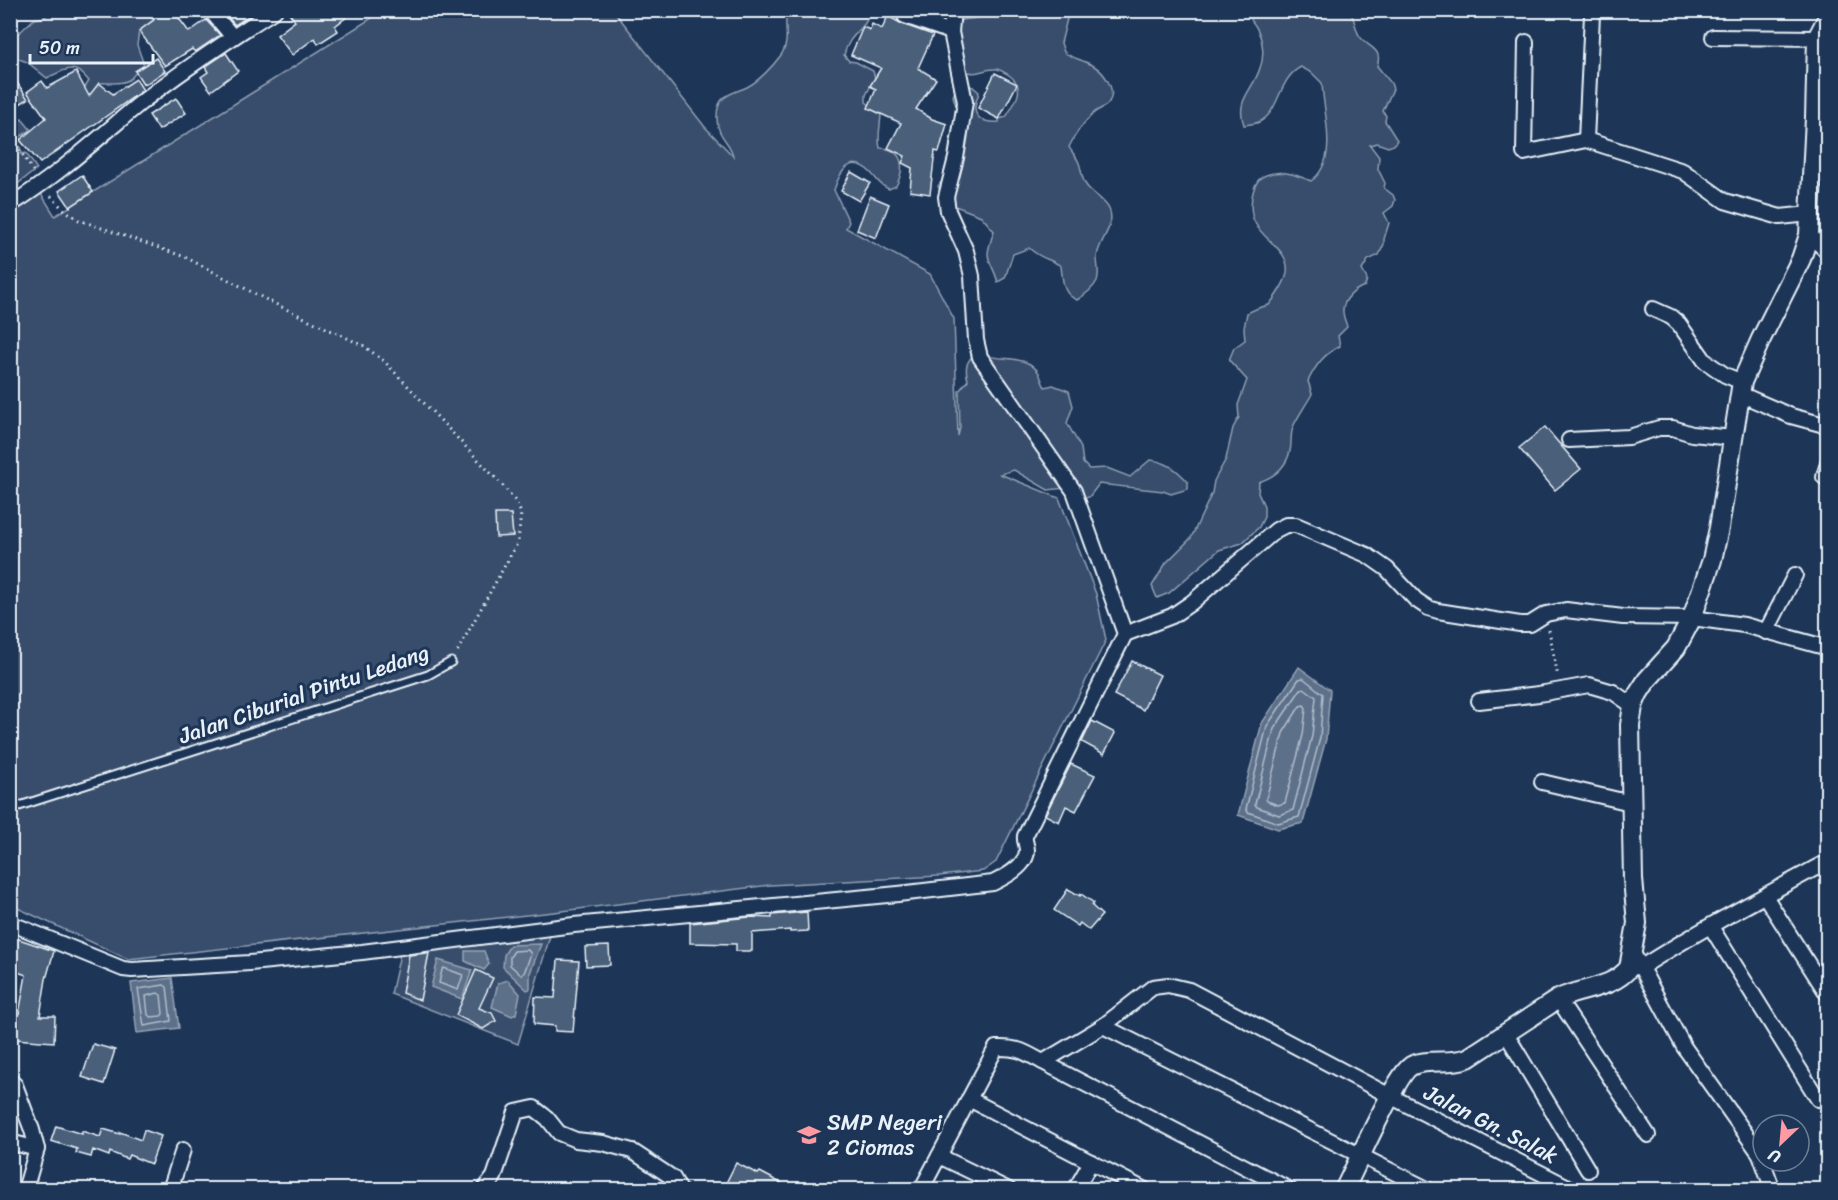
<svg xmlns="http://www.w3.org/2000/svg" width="1838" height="1200" viewBox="0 0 1838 1200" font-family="Sriracha,sans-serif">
	<rect width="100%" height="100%" fill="#1d3557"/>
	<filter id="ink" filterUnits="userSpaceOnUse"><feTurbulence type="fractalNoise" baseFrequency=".0167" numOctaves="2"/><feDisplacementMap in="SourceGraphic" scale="12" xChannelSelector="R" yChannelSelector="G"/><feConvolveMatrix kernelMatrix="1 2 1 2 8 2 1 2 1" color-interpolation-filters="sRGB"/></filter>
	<g filter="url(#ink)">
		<g fill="#374d6c" stroke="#909fb2" stroke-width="1.5">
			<path d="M49 11H158V16L139 31 137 45 144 65C138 69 137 71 133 76 126 86 110 82 99 83L90 99 82 92 89 81C74 62 66 69 47 78L27 62 11 56 10 22 19 33 34 19 45 17Z"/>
			<path d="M383 11H614L705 127 733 156C731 142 716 137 717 116 717 95 731 94 747 87 759 81 773 66 781 55 791 41 783 26 787 11H871C865 31 849 33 844 55L849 61 856 62 873 71 875 78 866 95V102L879 113 881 112C881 124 877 137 880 148 903 149 906 167 896 186L889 189C879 185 878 180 871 173 851 153 840 171 834 190L849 222 846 228 930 274 954 319 958 436 960 428 959 391 968 380C964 366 967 361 977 351 994 364 1025 351 1039 373 1041 377 1042 383 1045 387L1053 385 1069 391 1073 406 1067 423 1081 448 1083 463 1089 469 1107 468 1130 477 1150 460C1166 461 1178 470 1188 482V489L1171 494 1163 491 1099 484 1089 497 1080 498 1065 488 1048 490 1014 470 1000 474 1059 498 1096 594 1106 640 996 862 983 871 939 876 770 885 554 912 128 959 11 905V200L35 184 55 216Z"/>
			<path d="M994 11H1022L1024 14 1032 16 1040 11H1069L1061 43 1064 52C1073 59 1084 60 1094 66 1104 72 1117 90 1109 102 1107 107 1098 109 1094 113 1084 122 1075 134 1069 147 1072 153 1077 157 1079 163 1082 170 1081 178 1086 185 1092 194 1104 199 1109 209 1117 226 1097 242 1097 258 1097 266 1100 272 1097 281 1093 289 1085 295 1077 300 1062 294 1063 281 1061 266 1049 258 1042 260 1029 248L1013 254 1005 278 998 282C989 254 983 263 994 231L981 216 945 202 938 186 950 171V143L954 135 958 112 953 96 957 87 965 84 973 87 979 92C978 97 975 103 975 108 975 121 989 123 999 122V119L1006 117C1014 103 1028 89 1009 75 1005 73 1000 69 996 69 982 68 978 77 963 70L956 28 961 20 993 16Z"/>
			<path d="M1248 11 1350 12C1355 19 1355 28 1359 35 1365 47 1384 47 1377 66L1391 83 1393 89 1383 111 1386 116 1385 121 1397 140 1394 145 1388 147 1377 143 1370 145 1379 157 1378 169 1385 183 1384 188 1393 195 1395 200 1393 206 1384 213 1389 223 1384 239V244L1379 255 1368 260 1362 270 1367 279 1365 286C1355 289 1342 300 1343 312 1343 317 1346 322 1347 327L1338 336 1340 346C1324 354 1316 365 1308 381L1312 394C1306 405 1298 416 1293 427 1290 435 1292 443 1290 451 1286 468 1274 477 1259 482L1258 493 1264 506V517L1259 527 1242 543 1219 550 1169 593 1157 598 1152 586 1166 563 1191 538 1212 493 1214 481 1226 459 1233 428 1239 417 1238 405 1247 380 1229 360 1234 348 1245 340 1244 328 1247 313 1258 308 1269 305C1276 296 1285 284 1287 273 1291 240 1241 240 1253 192 1255 184 1259 177 1266 175 1281 169 1297 175 1311 181 1340 160 1323 113 1322 83L1312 73 1301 67C1278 78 1280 113 1259 122 1255 124 1249 124 1244 125 1235 99 1253 91 1260 68 1265 56 1263 39 1256 27 1252 21 1249 18 1248 11Z"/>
			<polygon points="22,119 31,130 16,139 22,152 21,154 26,153 37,169 11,189 11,125"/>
			<polygon points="550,936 518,1044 391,994 400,954"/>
		</g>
		<g fill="#5d7089" stroke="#95a4b5" stroke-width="1.5">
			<polygon points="1299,667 1330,690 1326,739 1303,823 1278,829 1238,815 1262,723"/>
			<polygon points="541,944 530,973 530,989 527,990 503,967 504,955 510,945"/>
			<polygon points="465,951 484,951 489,964 484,970 465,961"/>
			<polygon points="438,960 472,970 462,999 431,987"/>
			<polygon points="172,978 179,1028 137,1033 131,983"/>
			<polygon points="508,980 520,994 516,1014 512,1016 492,1007 498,983"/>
		</g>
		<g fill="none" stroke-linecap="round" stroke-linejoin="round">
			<g stroke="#b0bdcc" stroke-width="1.5">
				<polygon points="1303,678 1323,694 1320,738 1299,817 1278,823 1248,812 1246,809 1267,726 1299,679"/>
				<polygon points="1304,688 1316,697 1312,736 1293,810 1279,815 1257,807 1255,804 1274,729 1301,689"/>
				<polygon points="1304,705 1306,708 1303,735 1285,803 1278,805 1267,801 1266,799 1283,733 1300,706"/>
				<polygon points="528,950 531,954 524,973 521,975 510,965 510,957 514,951"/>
				<polygon points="444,968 463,975 458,990 439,983 442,970"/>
				<polygon points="164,985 167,987 171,1021 144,1026 138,989"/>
				<polygon points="158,993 161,995 163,1014 161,1016 151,1017 148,1015 146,996"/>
			</g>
		</g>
		<g fill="#495e7a" stroke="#e8f1f8" stroke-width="1.5">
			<polygon points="145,10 173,10 189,32 206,20 220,35 195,52 192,49 165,66 139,31 154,20"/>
			<polygon points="228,10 258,10 235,25 224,13"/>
			<polygon points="287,10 356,10 335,26 338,31 318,44 315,38 292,55 277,35 295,21"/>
			<polygon points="888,16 902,24 933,35 918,68 936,79 916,109 932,119 947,124 939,152 935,151 930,194 910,191 912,168 902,163 905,156 888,148 901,123 868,108 876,89 870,86 881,68 851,55 863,27 870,30 872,24 882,29"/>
			<polygon points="226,53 238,71 211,91 201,77 208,72 205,67"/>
			<polygon points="156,58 165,71 144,85 135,71"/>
			<polygon points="10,72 28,99 10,110"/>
			<polygon points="76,72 89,96 99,83 113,94 136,79 143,90 40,163 20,140 46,118 27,92 42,81 47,88"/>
			<polygon points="995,73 1017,84 999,119 978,108"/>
			<polygon points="176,98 186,113 159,130 149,115"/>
			<polygon points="851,172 870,183 859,201 841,191"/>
			<polygon points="82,175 93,192 70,207 59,191"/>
			<polygon points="870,196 889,204 876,238 857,230"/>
			<polygon points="1545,427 1581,469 1555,490 1519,448"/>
			<polygon points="495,514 511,514 513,536 496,537"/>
			<polygon points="1132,661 1160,675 1143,710 1114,695"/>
			<polygon points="1092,721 1115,733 1104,754 1082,742"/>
			<polygon points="1071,764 1095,775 1076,811 1066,806 1059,822 1045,815"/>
			<polygon points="1068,889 1080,896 1081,894 1094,903 1092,906 1102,915 1089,930 1080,923 1078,926 1054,910"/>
			<polygon points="807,912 808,931 790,932 790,930 752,933 752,951 736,951 736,944 690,943 690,923 750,917 772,918 772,915"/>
			<polygon points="10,936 54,951 46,979 40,1016 55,1016 54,1042 15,1039 17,1013 19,1014 26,975 10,969"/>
			<polygon points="609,946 610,965 586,966 585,947"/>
			<polygon points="427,953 429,953 420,1000 402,993 409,955"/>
			<polygon points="558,960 579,961 573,1032 555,1031 555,1026 534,1024 535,997 555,998"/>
			<polygon points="476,970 493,978 479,1008 492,1013 496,1021 483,1029 456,1015"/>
			<polygon points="93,1044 115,1050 104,1084 82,1077"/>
			<polygon points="56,1126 82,1134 82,1131 100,1137 103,1129 120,1134 120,1132 141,1140 144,1130 161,1136 151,1164 129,1155 127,1159 110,1152 109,1156 93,1150 91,1157 76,1153 77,1149 51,1141"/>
			<polygon points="736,1163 758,1174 760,1172 794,1190 734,1190 725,1185"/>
		</g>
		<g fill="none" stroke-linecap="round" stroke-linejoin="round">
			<g stroke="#e8f1f8" stroke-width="11">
				<polyline id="lane" points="10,809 428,675 451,662"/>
			</g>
			<g stroke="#e8f1f8" stroke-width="18">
				<g id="street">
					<polyline points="210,10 233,37"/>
					<polyline points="903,10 905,16 951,32"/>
					<polyline points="1713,37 1817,38"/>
					<polyline points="1526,42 1524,153 1586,140 1683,171 1725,201 1780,217 1810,214"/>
					<polyline points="1586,140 1592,15"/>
					<path d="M10 205C56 177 97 139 138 105 181 71 228 40 275 10"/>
					<polyline points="1809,235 1828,252"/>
					<polyline points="1653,309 1671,317 1679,324 1705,361 1725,375 1742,382"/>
					<polyline points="1740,394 1791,416 1828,426"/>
					<polyline points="1569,440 1629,437 1659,428 1673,428 1692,434 1733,438"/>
					<polyline points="1824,477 1828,463"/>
					<polyline points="1766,632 1795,575"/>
					<polyline points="1125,634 1172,616 1191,603 1276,530 1286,525 1296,525 1367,555 1387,569 1416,600 1428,608 1438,611 1520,624 1530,624 1546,614 1566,610 1623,617 1692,618 1744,625 1828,648"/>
					<polyline points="1479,701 1539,694 1589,685 1613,692 1633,706"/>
					<polyline points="1542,782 1631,803"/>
					<polyline points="1765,896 1828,995"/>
					<path d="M10 923 123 969 132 970 250 963 362 952 574 925 898 894 993 883C1005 877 1027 866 1027 850 1027 845 1024 841 1025 836L1125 634 1074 491 980 357 976 340 972 276 966 251 948 211 946 197 956 158 965 102 951 32 953 10"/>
					<polyline points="1711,927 1818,1099"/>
					<polyline points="1633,953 1684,1047 1760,1154 1773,1190"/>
					<path d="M1640 968C1698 931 1760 898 1821 865H1828"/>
					<polyline points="1558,999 1648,1135"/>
					<polyline points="1103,1026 1429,1190"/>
					<polyline points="1505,1032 1588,1170"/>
					<polyline points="1043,1062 1103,1026 1153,987 1168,985 1189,990 1390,1096 1574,1190"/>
					<polyline points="10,1080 15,1085 32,1130 37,1149 25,1190"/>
					<polyline points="969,1099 1145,1190"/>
					<polyline points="10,1142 37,1149"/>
					<polyline points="939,1156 1009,1190"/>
					<polyline points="170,1190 183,1150"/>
					<polyline points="484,1190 494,1177 516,1112 534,1108 547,1118 559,1133 576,1140 603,1143 632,1151 673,1178 680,1190"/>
					<path d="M921 1190 996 1048C1018 1047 1024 1052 1043 1062L1290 1190"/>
					<polyline points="1075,1190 1091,1162"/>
				</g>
			</g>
			<g stroke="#e8f1f8" stroke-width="22">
				<path id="secondary" d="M1344 1190C1355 1169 1398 1070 1413 1065 1430 1058 1449 1065 1468 1058L1558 999C1581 988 1612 989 1629 968L1637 923 1633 879 1630 725 1633 706 1638 694 1647 680 1676 648 1692 618 1712 560 1719 528 1742 382 1761 339 1801 259 1809 235 1815 118 1817 38 1828 17"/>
			</g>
			<g stroke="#e8f1f8" stroke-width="3" stroke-dasharray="1.5 4.5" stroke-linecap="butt">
				<polyline points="10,142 21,152 33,171"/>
				<polyline points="51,196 62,208 79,220 185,257 269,301 364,346 384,361 504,487 516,502 521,513 518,542 457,652"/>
				<polyline points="1549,630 1558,677"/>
			</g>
			<use href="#lane" stroke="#1d3557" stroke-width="7"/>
			<use href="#street" stroke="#1d3557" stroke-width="14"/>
			<use href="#secondary" stroke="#1d3557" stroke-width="18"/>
		</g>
	</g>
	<defs>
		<g id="school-bare" transform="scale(1.8)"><path d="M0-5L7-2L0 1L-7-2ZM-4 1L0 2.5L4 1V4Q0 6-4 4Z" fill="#ff9aa2" stroke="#1d3557" stroke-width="2.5" paint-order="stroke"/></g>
	</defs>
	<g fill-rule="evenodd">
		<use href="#school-bare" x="809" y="1135"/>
	</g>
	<g text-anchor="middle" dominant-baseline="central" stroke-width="6" stroke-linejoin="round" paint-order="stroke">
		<g font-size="22" fill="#e8f1f8" stroke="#1d3557">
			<text transform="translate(304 694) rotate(-19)">Jalan Ciburial Pintu Ledang</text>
			<text transform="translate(1491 1124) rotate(27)">Jalan Gn. Salak</text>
		</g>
		<g font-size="22" fill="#e8f1f8" stroke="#1d3557" text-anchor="start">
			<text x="827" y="1122">SMP Negeri<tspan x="827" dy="25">2 Ciomas</tspan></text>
		</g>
	</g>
	<rect width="1838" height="1200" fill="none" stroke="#1d3557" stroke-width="36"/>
	<rect x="18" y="18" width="1802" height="1164" fill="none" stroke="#e8f1f8" stroke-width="2" filter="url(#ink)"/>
	<g transform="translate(1781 1143) rotate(206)"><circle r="28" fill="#1d3557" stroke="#6e8097" stroke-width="1.5"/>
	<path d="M0-4.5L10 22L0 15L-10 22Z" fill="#ff9aa2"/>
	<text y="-9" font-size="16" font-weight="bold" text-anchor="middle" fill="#e8f1f8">U</text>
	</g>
	<path d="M30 54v9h123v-9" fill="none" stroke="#e8f1f8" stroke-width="3"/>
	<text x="39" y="54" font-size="18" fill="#e8f1f8" stroke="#1d3557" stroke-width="4.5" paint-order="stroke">50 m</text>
</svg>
